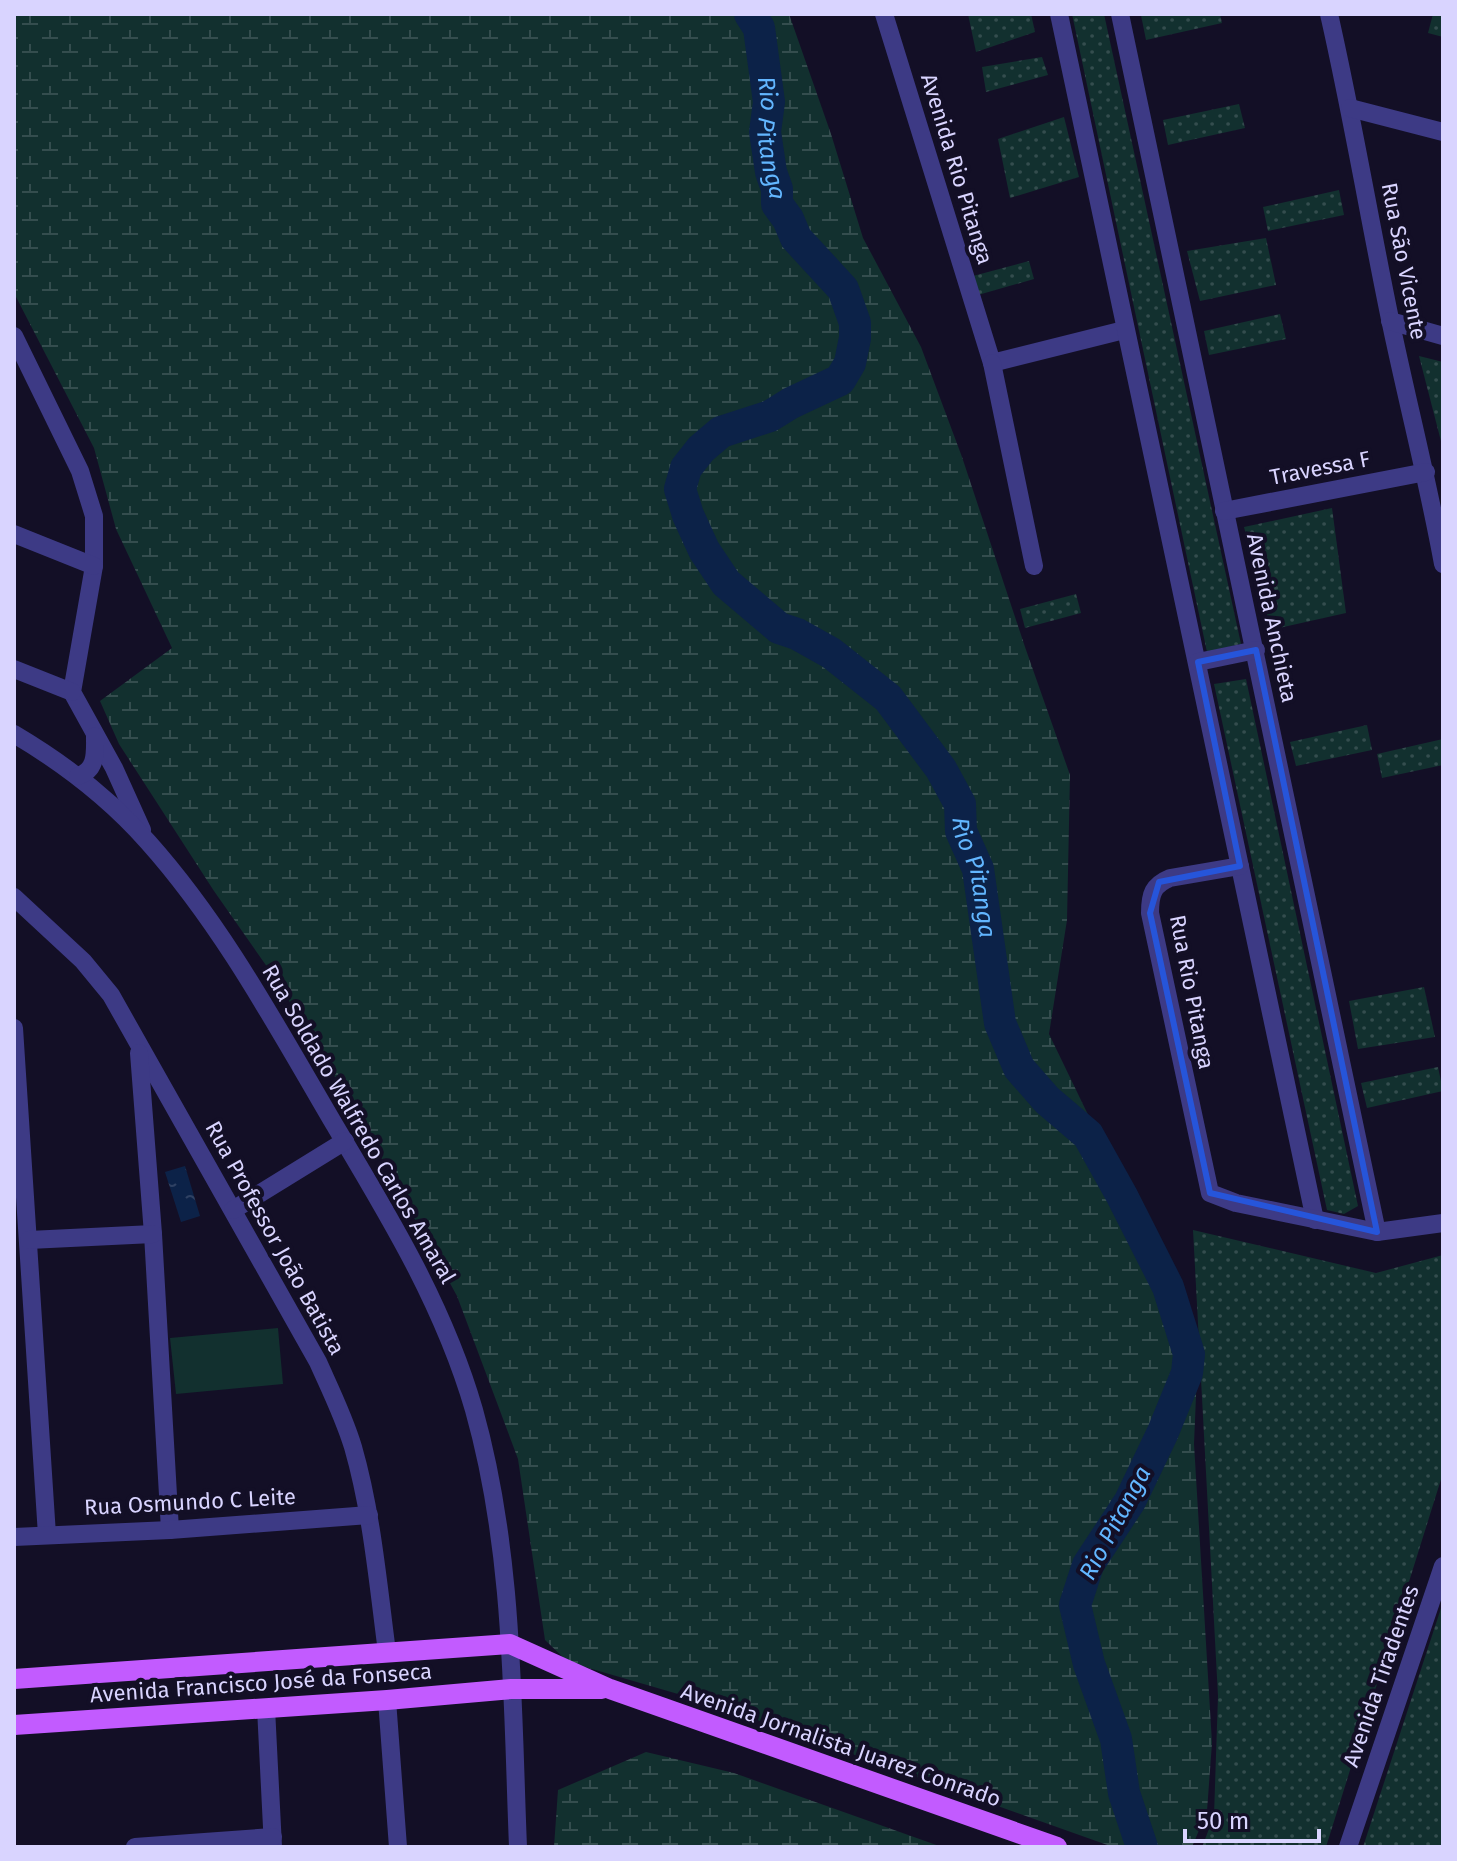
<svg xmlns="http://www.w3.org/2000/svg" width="1457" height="1861" viewBox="0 0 1457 1861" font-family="'Fira Sans',sans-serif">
	<defs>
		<pattern id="grass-dots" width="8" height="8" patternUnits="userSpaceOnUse" patternTransform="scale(2)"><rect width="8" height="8" fill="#12302f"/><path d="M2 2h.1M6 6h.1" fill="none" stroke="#344d4e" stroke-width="1.8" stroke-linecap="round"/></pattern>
		<pattern id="wetland-marsh" width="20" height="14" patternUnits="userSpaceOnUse" patternTransform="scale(2)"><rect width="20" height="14" fill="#12302f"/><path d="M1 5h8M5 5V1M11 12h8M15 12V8" fill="none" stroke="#344d4e"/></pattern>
		<pattern id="water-ripples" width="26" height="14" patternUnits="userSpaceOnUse" patternTransform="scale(2)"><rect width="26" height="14" fill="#0c2248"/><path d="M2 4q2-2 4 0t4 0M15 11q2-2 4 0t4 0" fill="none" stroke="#2f4163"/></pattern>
	</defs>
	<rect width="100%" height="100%" fill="#130f26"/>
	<g fill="url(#grass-dots)">
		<polygon points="968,14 1031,14 1035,32 976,52"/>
		<polygon points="1072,14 1104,14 1241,644 1207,652"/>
		<polygon points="1147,14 1220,14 1222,23 1146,40 1141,15"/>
		<polygon points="1433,14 1443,14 1443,37 1428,33"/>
		<polygon points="1042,57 1048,75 986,92 982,67"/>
		<polygon points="1239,104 1245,128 1168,145 1163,120"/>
		<polygon points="1064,117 1079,177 1010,198 998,139"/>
		<polygon points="1339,190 1344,215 1268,231 1263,207"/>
		<polygon points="1266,238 1276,285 1200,301 1187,251"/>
		<polygon points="1029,261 1034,279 978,295 973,276"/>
		<polygon points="1280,314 1286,339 1209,355 1204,331"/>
		<polygon points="1419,356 1443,362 1443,449"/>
		<polygon points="1332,508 1346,613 1270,630 1244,527"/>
		<polygon points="1076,594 1081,613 1025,628 1020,609"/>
		<polygon points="1246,679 1358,1206 1344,1214 1327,1210 1214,684"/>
		<polygon points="1367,725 1372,750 1296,766 1290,742"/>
		<polygon points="1443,739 1443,765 1382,778 1377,754"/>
		<polygon points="1424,987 1435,1037 1358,1049 1349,1001"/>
		<polygon points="1438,1067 1443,1091 1367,1108 1361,1083"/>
		<polygon points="1193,1230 1376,1273 1443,1255 1443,1473 1326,1847 1202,1847 1214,1816 1218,1696"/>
		<polygon points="1443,1602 1443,1847 1363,1847"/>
	</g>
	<g fill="url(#wetland-marsh)">
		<polygon points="14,14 789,14 831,134 863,238 921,347 962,457 1025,647 1070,775 1067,920 1049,1034 1093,1125 1156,1235 1198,1348 1194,1444 1212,1743 1207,1811 1192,1847 1113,1847 709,1703 568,1662 545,1640 518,1459 457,1296 356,1112 277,981 214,891 119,744 100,701 172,648 116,529 94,448 14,293"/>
		<polygon points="646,1752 734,1773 942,1847 554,1847 558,1790"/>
	</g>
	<polygon fill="#12302f" points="278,1328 283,1384 176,1394 170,1338"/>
	<polygon fill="url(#water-ripples)" points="185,1166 200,1216 181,1222 165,1172"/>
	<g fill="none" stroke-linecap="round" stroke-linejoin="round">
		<path stroke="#0c2248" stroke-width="32" id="s1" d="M750 14 759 28 769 102 765 132 771 172 777 189V204L788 219 796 238 843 289 855 323V338L850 363 840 380 791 403 770 416 721 432 701 449 686 468 680 489 688 515 704 550 726 583 779 628 797 634 831 653 888 698 941 769 960 804 961 831 978 869 1000 1023 1019 1068 1047 1100 1088 1135 1122 1196 1168 1287 1189 1354 1187 1373 1163 1432 1130 1501 1088 1565 1075 1605 1089 1664 1116 1739 1124 1793 1142 1847"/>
		<g stroke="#3d3a85" stroke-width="18">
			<polyline points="884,14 992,363 1124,330"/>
			<polyline points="1059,14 1315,1220"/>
			<polyline points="1120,14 1377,1232"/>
			<path d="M1329 14C1352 115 1369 217 1390 319 1407 401 1428 481 1443 564"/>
			<polyline points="1350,108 1443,132"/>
			<polyline points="1390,321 1443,336"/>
			<polyline points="14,336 80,471 94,516 94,566 72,692 114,768 142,830"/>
			<polyline points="992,363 1034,566"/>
			<polyline points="1224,511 1426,472"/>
			<polyline points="14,534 94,566"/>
			<polyline points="1198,662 1256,650"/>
			<polyline points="14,669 72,692"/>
			<path d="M14 734C63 763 110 799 148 842 223 926 277 1027 334 1124 389 1216 444 1306 474 1410 514 1552 512 1701 518 1847"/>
			<path d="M78 776C97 770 95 753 95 736"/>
			<path d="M1240 866 1170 878C1153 885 1150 894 1150 913L1210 1193 1236 1203 1377 1232 1443 1223"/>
			<path d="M14 897 83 961 111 995 318 1362C330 1389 344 1417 353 1447 372 1513 378 1584 387 1652"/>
			<polyline points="14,1028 47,1535"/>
			<polyline points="139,1053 153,1234 170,1530"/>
			<polyline points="233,1210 345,1141"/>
			<polyline points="29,1240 153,1234"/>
			<polyline points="14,1537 170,1530 369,1515"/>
			<polyline points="387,1700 398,1847"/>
			<polyline points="266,1708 273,1847"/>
			<polyline points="135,1847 273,1837"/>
			<polyline points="1348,1847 1443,1566"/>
		</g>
		<g stroke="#c25bff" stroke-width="20">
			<polyline points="14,1679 510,1644 610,1689 1057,1847"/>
			<polyline points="14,1725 387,1700 511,1689 602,1689"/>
		</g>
	</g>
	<path fill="none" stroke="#2655da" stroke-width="6" stroke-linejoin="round" d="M1256 650 1377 1232 1210 1193 1150 913 1159 882 1240 866 1198 662Z"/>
	<g text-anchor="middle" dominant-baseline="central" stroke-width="8" stroke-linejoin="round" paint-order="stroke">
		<g font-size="22" fill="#d9d4ff" stroke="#130f26">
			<text transform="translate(957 169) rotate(73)">Avenida Rio Pitanga</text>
			<text transform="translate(1404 261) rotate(79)">Rua São Vicente</text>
			<text transform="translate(1320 468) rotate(-11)">Travessa F</text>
			<text transform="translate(1272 618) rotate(78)">Avenida Anchieta</text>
			<text transform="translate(1192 992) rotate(79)">Rua Rio Pitanga</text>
			<text transform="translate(359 1124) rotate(60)">Rua Soldado Walfredo Carlos Amaral</text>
			<text transform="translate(275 1238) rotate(61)">Rua Professor João Batista</text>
			<text transform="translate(190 1502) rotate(-3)">Rua Osmundo C Leite</text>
			<text transform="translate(1381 1676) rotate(-71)">Avenida Tiradentes</text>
			<text transform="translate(261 1683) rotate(-4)">Avenida Francisco José da Fonseca</text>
			<text transform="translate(841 1745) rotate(19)">Avenida Jornalista Juarez Conrado</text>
		</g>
		<g font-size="24" font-style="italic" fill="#62b6ff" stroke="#130f26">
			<text stroke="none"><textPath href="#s1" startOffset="128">Rio Pitanga</textPath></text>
			<text stroke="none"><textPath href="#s1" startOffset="1112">Rio Pitanga</textPath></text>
			<text transform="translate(1115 1523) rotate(-62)">Rio Pitanga</text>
		</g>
	</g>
	<rect width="1457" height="1861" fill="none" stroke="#d9d4ff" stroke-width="32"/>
	<path d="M1185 1829v12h134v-12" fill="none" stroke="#d9d4ff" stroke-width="4"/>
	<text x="1197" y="1829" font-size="24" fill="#d9d4ff" stroke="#130f26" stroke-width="6" paint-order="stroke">50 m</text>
</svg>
